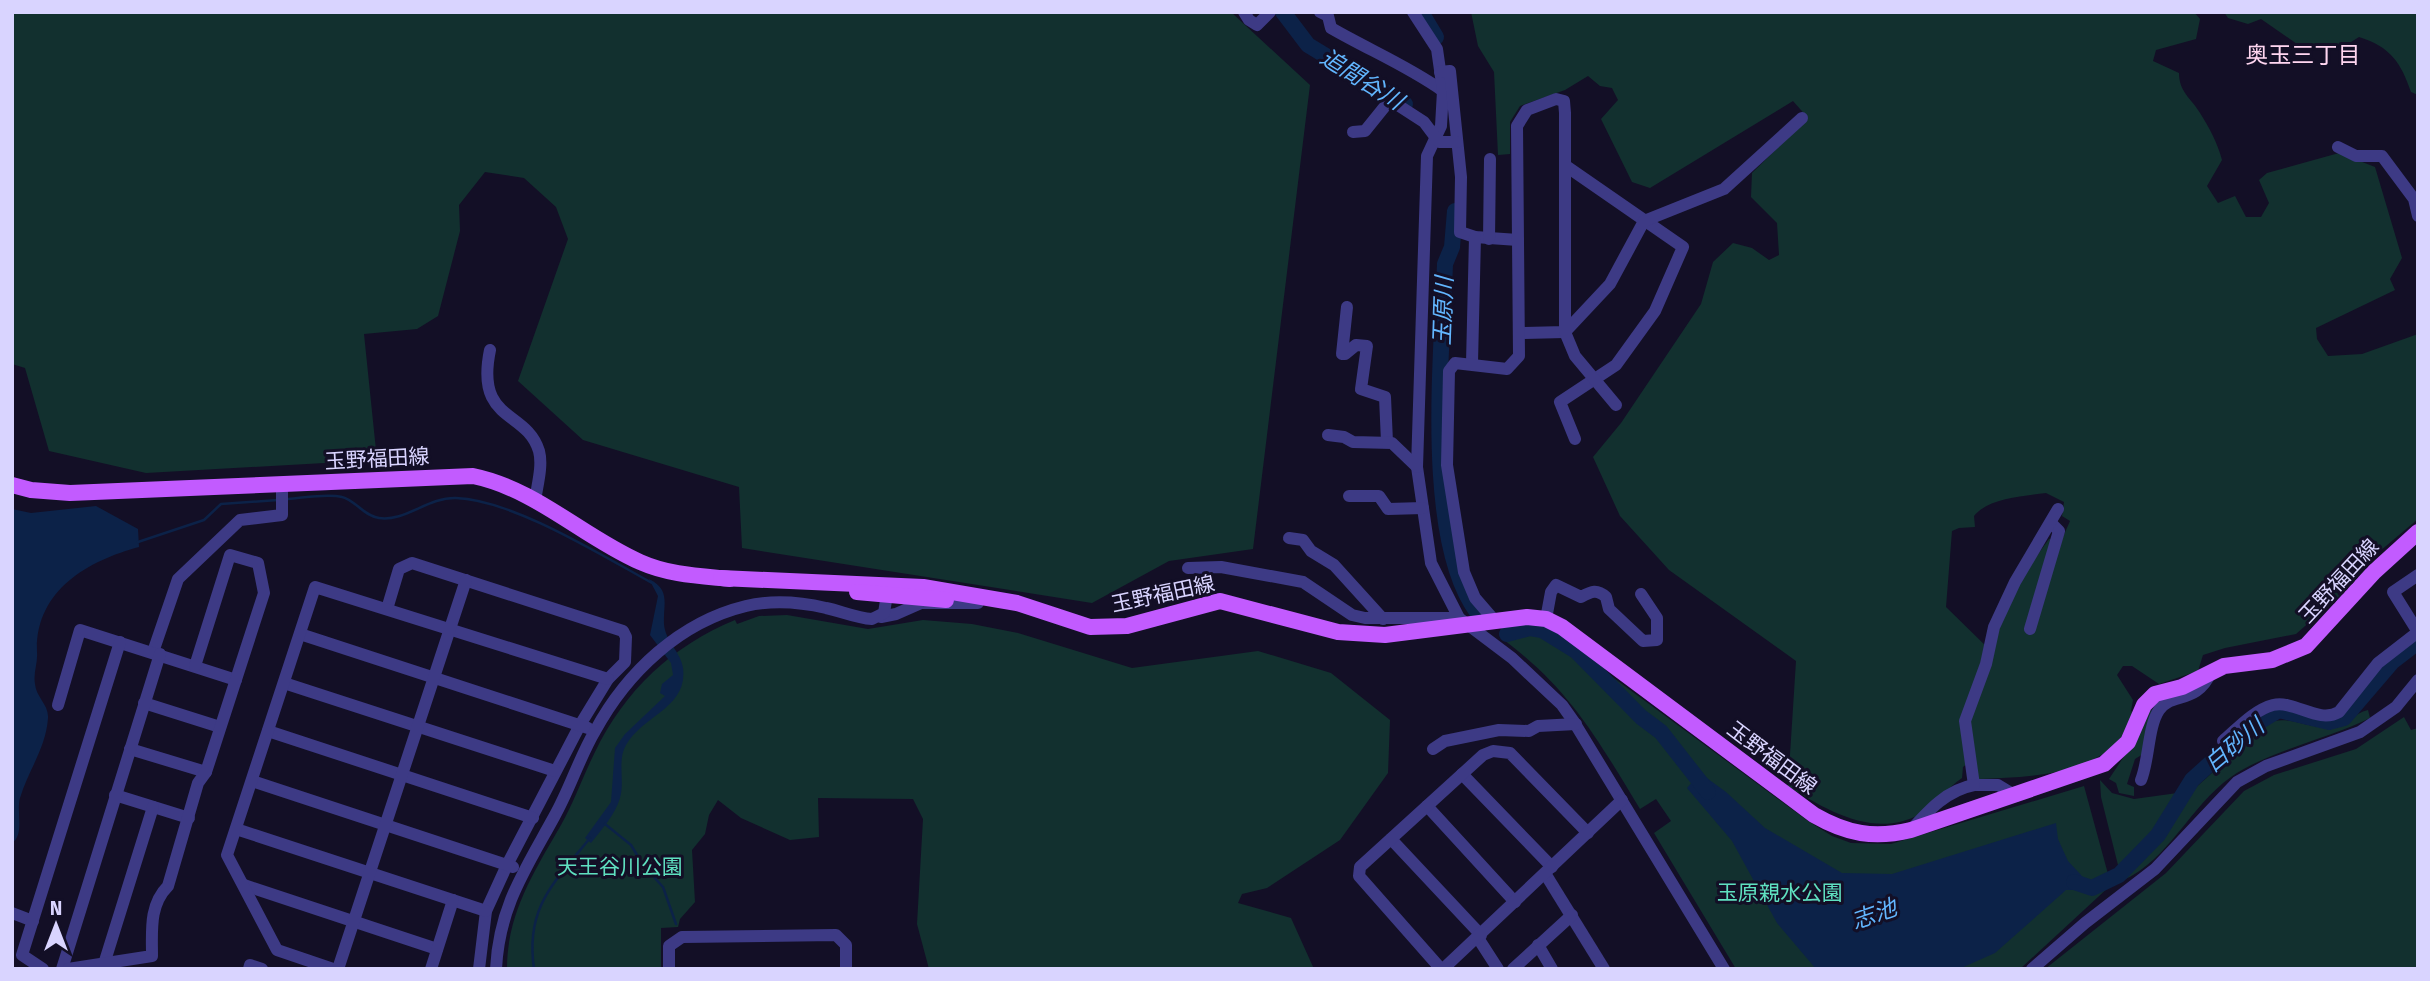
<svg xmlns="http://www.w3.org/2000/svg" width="2430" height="981" viewBox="0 0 2430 981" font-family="'Fira Sans','Noto Sans JP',sans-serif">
	<rect width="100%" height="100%" fill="#130f26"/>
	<g fill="#12302f" fill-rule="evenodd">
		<polygon points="12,12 1231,12 1310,85 1253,549 1169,561 1092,603 742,548 739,487 583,440 518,381 568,239 556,207 524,178 485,172 459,205 460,231 438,316 417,329 364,334 377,460 146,473 49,451 25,368 12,364"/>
		<path d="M1471 12H2194L2200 19 2196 39 2156 50 2153 61 2179 73C2179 92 2191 98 2200 113 2209 127 2218 144 2222 160L2207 186 2218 203 2235 196 2246 217H2261L2269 203 2259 180 2267 173 2339 153 2375 167 2402 258 2390 279 2395 290 2316 328 2317 339 2328 356 2362 354 2418 334V519L2335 589 2339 596 2296 634 2225 648 2203 655 2198 671 2159 684 2132 666H2123L2117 675 2133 700 2131 711 2135 715C2111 775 2036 777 1979 779L1974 758 1963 767 1962 778C1947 788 1936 805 1920 814 1876 839 1827 811 1788 786L1796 661 1669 570 1620 516 1593 457 1621 423 1701 304 1713 262 1733 243 1752 248 1769 260 1779 255 1777 223 1751 197 1752 173 1808 118 1793 101 1650 188 1632 182 1601 119 1618 100 1612 88 1600 86 1588 76 1565 90 1520 106 1510 122V154L1498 155 1494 72 1478 46ZM2046 493 2064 502 2062 516 2070 521 2063 537 2049 539C2024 572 2002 612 1992 652L1946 607 1952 531 1959 528 1975 527 1974 516C1988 498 2024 496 2046 493Z"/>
		<path d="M2224 12H2418V95L2411 92C2401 63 2391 47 2359 37L2340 49 2297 44 2261 19 2248 24 2228 18Z"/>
		<path d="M787 615 868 629 923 620 972 624 1018 633 1132 668 1258 651 1331 673 1390 720 1388 773 1340 840 1267 888 1242 894 1238 903 1291 918 1314 969H929L917 924 923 819 913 799 818 798 819 837 790 840 741 818 718 800 709 815 705 834 692 850 695 902 680 919 678 927 661 928V969H507C507 913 534 872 561 825 574 802 583 776 595 752 625 690 672 646 735 620L737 624 759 616Z"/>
		<path d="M1537 623 1571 641 1588 659 1808 821 1832 836 1851 843 1891 844 2084 786 2111 885 2020 969H1736L1654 833 1671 821 1656 799 1640 809C1598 740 1569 687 1501 638L1509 625Z"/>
		<polygon points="2152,708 2143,754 2135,759 2127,784 2134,787 2134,796 2119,793 2116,783 2109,779 2141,731 2147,712"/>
		<path d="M2368 710 2370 718C2330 738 2264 753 2231 777 2189 807 2170 859 2122 881L2101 797 2100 780 2112 793 2134 799 2192 791 2267 723C2290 714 2309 730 2333 727 2347 725 2354 713 2368 710Z"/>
		<polygon points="2404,717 2411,730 2418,728 2418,969 2045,969 2166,873 2244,791 2274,775 2356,749"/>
	</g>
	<g fill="#0c2248">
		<path d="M96 506 138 529 139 547C87 561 35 591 37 652 38 663 33 673 35 684 36 697 49 705 48 718 46 748 28 771 20 798 16 812 25 834 12 843V509L31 513Z"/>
		<path d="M649 579C671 590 663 604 664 624 665 641 681 652 683 668 688 708 643 715 626 745 617 760 625 781 620 798 615 815 602 829 591 843L585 838 611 802 615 748 625 734 665 696 660 693 662 684 673 675 671 663 650 635 658 596Z"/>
		<polygon points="1700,773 1726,792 1765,828 1842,873 1892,874 2056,823 2058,839 2068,861 2095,890 2066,890 1995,953 1959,969 1816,969 1777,923 1732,841 1687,788"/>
	</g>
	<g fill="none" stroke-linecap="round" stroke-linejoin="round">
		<g stroke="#0c2248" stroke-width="2.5">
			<path d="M288 499C303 498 327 493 342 497 355 500 364 516 379 518 405 522 428 497 456 498 513 500 601 555 652 583"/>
			<polyline points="138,542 204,520 221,504 278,500"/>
			<polyline points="605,824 631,845 643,865 663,887 676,924"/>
			<path d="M534 969C525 907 554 883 590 838"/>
		</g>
		<g stroke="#0c2248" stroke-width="16">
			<polyline points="1283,12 1308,45 1405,104"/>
			<polyline points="1421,12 1436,37"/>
			<path d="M1455 211 1452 247 1445 264C1442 355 1423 538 1477 612"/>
			<polyline points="1507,634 1530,628 1542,630 1576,651 1641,717 1661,732 1708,792"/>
			<polyline points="2074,882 2092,888 2119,875 2158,835 2192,780 2249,728 2279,710 2329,722 2344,718 2392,662 2418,642"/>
		</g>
		<g stroke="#3d3a85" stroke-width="12">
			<polyline points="1244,12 1249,20 1257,25 1270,12"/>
			<path d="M1320 12 1328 16 1331 28C1369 50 1408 66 1443 91"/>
			<polyline points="1413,12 1437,49 1443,91 1441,126 1427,156 1417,467 1431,563 1459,618 1512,658 1562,705 1574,722 1724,969"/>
			<polyline points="1440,72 1450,71 1461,177 1460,232 1475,237 1518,240"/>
			<polyline points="1353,132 1365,131 1390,100 1424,122 1439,142 1457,142"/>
			<polyline points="2338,147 2356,156 2382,156 2414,199 2418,216"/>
			<polyline points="1566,166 1683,247 1655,311 1616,365 1560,402 1575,439"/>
			<polyline points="1489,239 1490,159"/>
			<polyline points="1347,307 1342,354 1345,354 1356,345 1367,346 1361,389 1385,397 1387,442"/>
			<polyline points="1520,333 1565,332 1610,284 1644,221 1724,189 1802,118"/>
			<path d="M490 350C475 423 526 409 539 451 543 466 537 486 535 501"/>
			<polyline points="1472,363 1475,237"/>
			<polyline points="1328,435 1344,437 1353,442 1392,443 1417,467"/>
			<polyline points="1349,496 1379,496 1388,509 1423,508"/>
			<polyline points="1289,538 1303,540 1311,551 1334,565 1383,619"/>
			<polyline points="1188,568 1221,567 1303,582 1352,615 1365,618 1459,618"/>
			<polyline points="2418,575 2393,592 2418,632"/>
			<polyline points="387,609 399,569 412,563 623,631 626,637 625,662 608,679 580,725 507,865 486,911 479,969"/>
			<polyline points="881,617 896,614 921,603 978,603"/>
			<path d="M1546 619 1551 592 1556 585 1581 597C1592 591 1597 589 1606 597L1609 609 1643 641 1657 640V618L1641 594"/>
			<polyline points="1494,620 1475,598 1464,572 1447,465 1449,371 1455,363 1507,369 1519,356 1517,126 1527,110 1556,99 1564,101 1565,113 1565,332 1575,356 1616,405"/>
			<polyline points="2030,629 2059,531 2052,524"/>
			<polyline points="300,634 588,728"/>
			<polyline points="153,652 178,579 240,520 282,515 282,485"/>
			<polyline points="284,683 555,771"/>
			<polyline points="144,703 220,727"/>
			<polyline points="58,705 80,630 236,680"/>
			<polyline points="268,731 533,818"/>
			<path d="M2223 741C2238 728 2254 710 2273 705 2295 700 2318 724 2339 712L2378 663 2418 632"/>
			<polyline points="130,749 206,772"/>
			<polyline points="1433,749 1445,741 1499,730 1529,731 1538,726 1576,724"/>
			<polyline points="1462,774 1552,867"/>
			<path d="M2141 780C2149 761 2148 726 2159 710 2171 692 2197 705 2211 672"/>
			<polyline points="252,781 513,867"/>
			<polyline points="115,795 189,818"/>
			<polyline points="2016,796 1998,785 1974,785 1965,721 1986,664 1994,627 2015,582 2058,509"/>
			<polyline points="1427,806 1515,902"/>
			<polyline points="236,829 486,911"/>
			<path d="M1911 830C1929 810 1947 790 1974 785"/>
			<polyline points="1391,839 1481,935"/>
			<polyline points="1546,875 1604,969"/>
			<polyline points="244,885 437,949"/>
			<polyline points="12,913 33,921"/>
			<polyline points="1478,938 1498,969"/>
			<polyline points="1538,945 1552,969"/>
			<polyline points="104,964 153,807"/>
			<polyline points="43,969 22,955 120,642"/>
			<polyline points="62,969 160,654"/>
			<path d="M68 969 152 956C152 931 149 905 168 886L198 783 206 772 264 593 258 563 230 555 195 666"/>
			<polyline points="249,969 250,965 262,969"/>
			<polyline points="333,969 277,950 227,855 315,587 608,679"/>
			<polyline points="338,969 466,580"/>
			<polyline points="431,969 453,900"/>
			<path d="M496 969C499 907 525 870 554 817 570 789 579 758 595 731 627 672 680 622 746 606 772 600 800 602 826 608 841 611 856 618 872 619L884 613 888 588"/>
			<polyline points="669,969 669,946 682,937 836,935 846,945 846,969"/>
			<polyline points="1441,969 1359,876 1360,867 1483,755 1493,751 1510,753 1588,833"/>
			<polyline points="1443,969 1622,800"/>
			<polyline points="1513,969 1572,915"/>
			<polyline points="2032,969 2085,923 2155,869 2237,782 2266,766 2360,732 2396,707 2418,680"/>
		</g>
		<g stroke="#c25bff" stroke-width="16">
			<path d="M12 485 31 490 70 493 473 476C536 489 583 537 640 562 669 575 700 576 730 579"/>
			<path d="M721 578 923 587 1017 603 1090 627 1127 626 1220 601 1338 632 1385 635 1527 617 1546 619 1562 627 1814 815C1847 834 1874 839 1911 830L2104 764 2128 742 2144 705 2155 694 2182 687 2224 666 2272 660 2306 646 2374 572 2418 532"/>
			<polyline points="857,592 946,600"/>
		</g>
	</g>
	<g text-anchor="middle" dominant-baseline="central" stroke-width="6" stroke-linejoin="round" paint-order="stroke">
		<g font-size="21" fill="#d9d4ff" stroke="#130f26">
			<text transform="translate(377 459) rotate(-3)">玉野福田線</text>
			<text transform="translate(2339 581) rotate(-47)">玉野福田線</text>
			<text transform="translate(1163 594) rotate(-12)">玉野福田線</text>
			<text transform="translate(1772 758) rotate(37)">玉野福田線</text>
		</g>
		<g font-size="21" fill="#5fe0c0" stroke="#130f26">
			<text x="620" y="867">天王谷川公園</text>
			<text x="1780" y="893">玉原親水公園</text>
		</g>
		<g font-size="23" fill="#ffd6f0" stroke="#130f26">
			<text x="2303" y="55">奥玉三丁目</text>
		</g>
		<g font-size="23" font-style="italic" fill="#62b6ff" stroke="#130f26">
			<text transform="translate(1362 79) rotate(32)">追間谷川</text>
			<text transform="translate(1443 311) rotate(-88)">玉原川</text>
			<text transform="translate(2234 745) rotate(-40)">白砂川</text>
			<text transform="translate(1874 914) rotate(-19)">志池</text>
		</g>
	</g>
	<rect width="2430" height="981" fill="none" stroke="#d9d4ff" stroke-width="28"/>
	<g transform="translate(56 925)" stroke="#130f26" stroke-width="5" paint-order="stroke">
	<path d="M0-5L12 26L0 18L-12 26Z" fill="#d9d4ff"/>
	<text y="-10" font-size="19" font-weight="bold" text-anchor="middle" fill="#d9d4ff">N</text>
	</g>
</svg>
